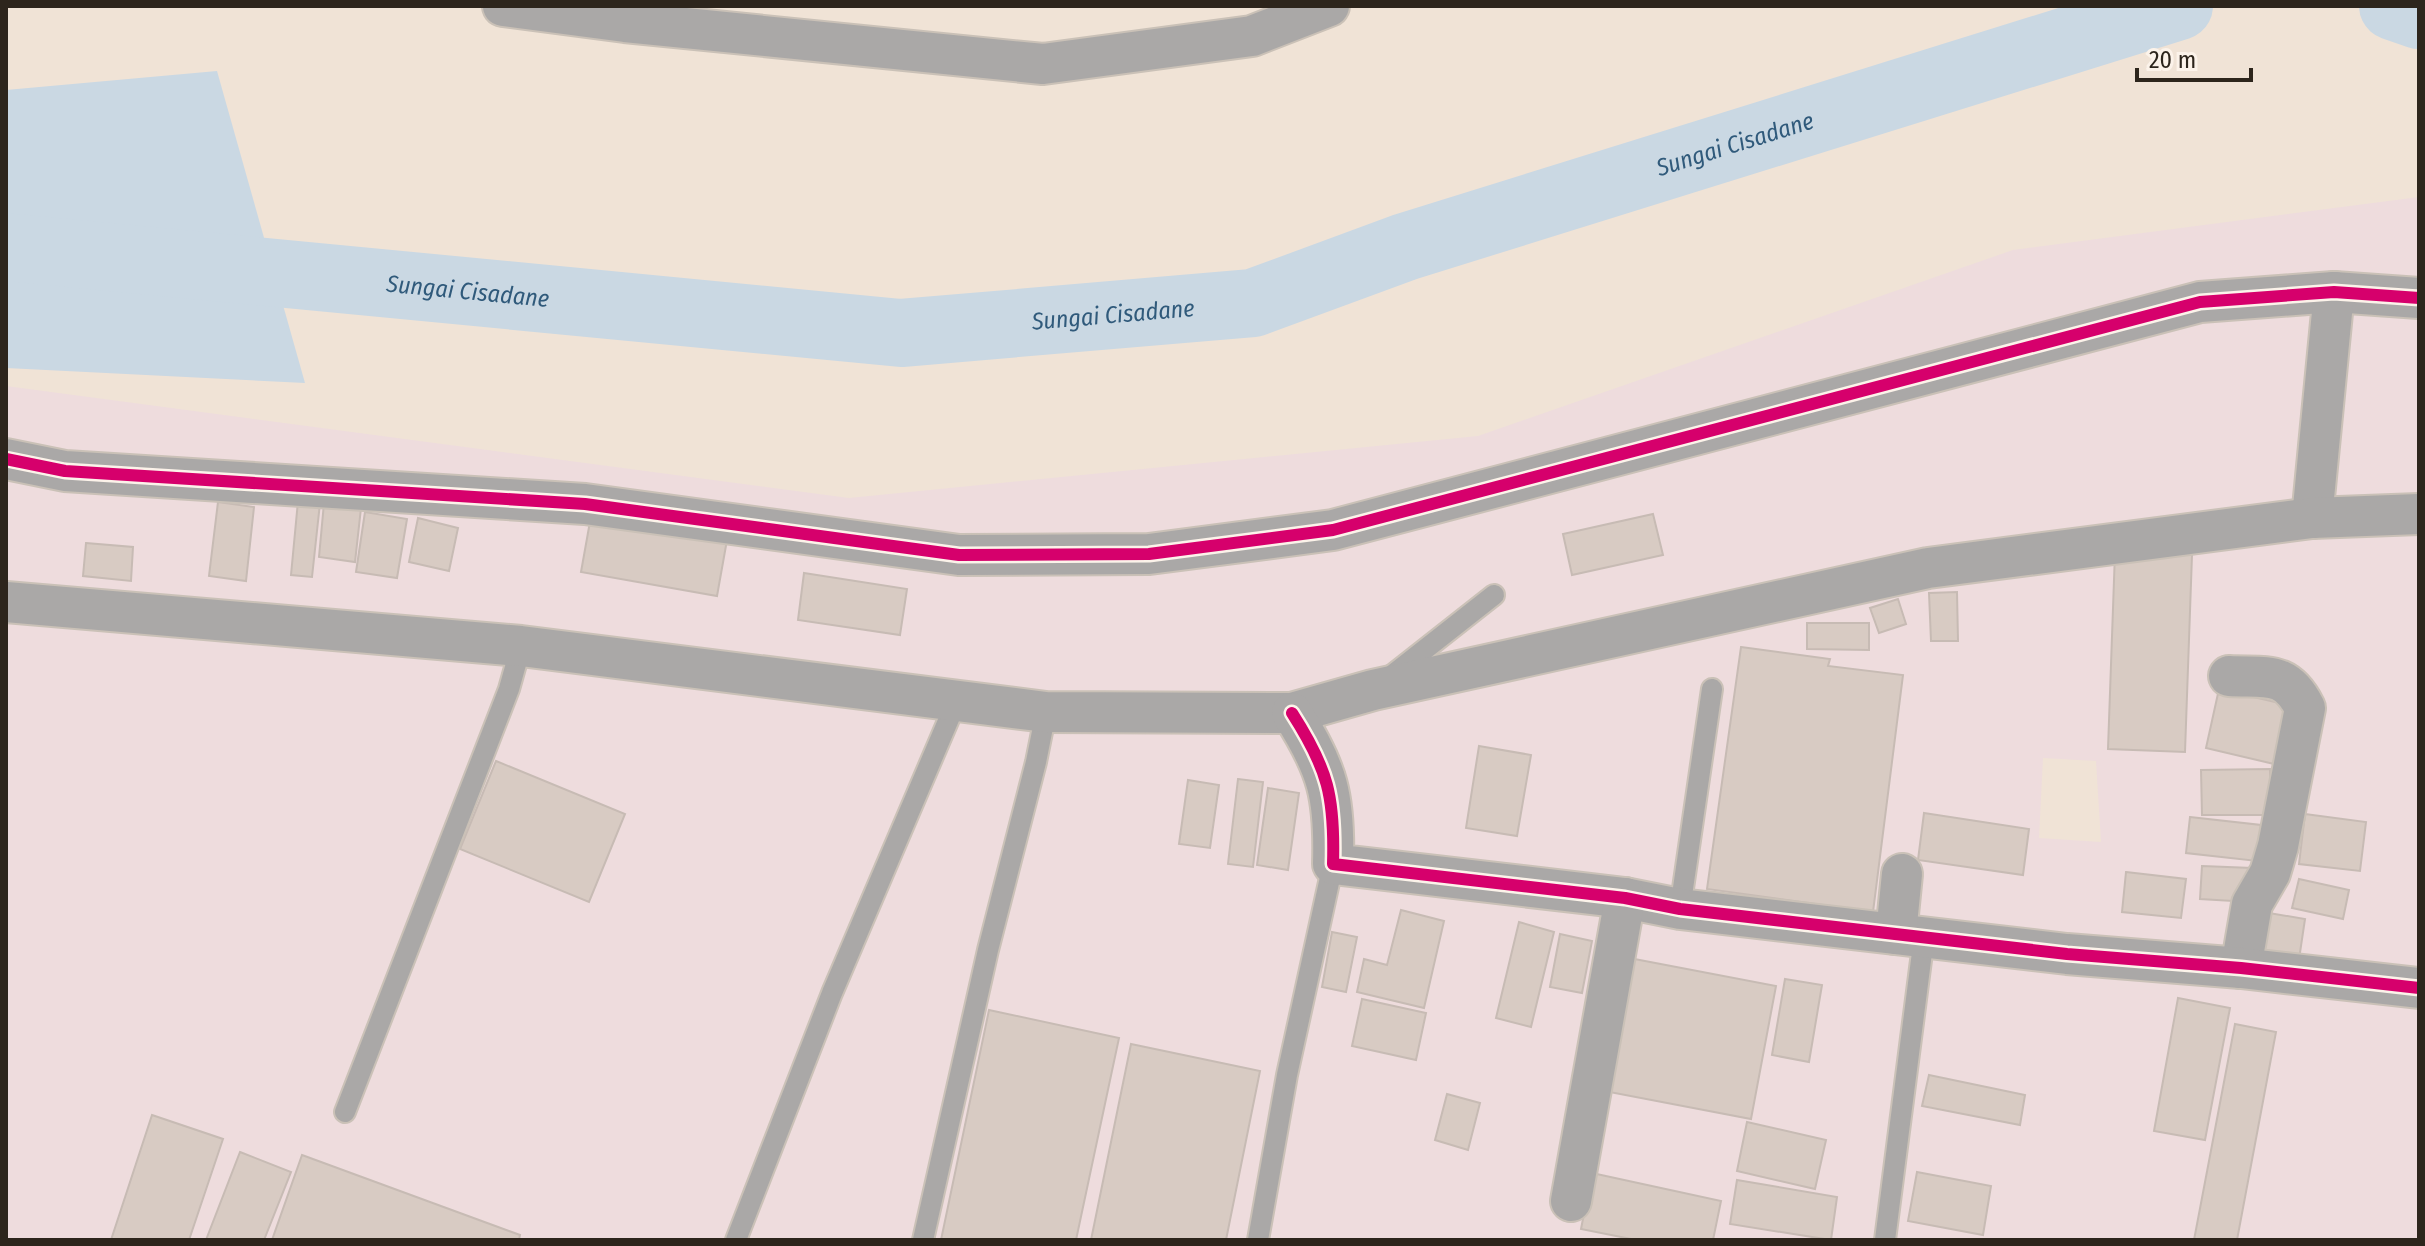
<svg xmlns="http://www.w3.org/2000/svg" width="2425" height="1246" viewBox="0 0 2425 1246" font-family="'Fira Sans Condensed',sans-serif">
	<rect width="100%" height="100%" fill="#f0e3d6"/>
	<path fill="#eedcdd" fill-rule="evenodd" d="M2419 197V1240H6V386L849 498 1478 436 2013 250ZM2043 758 2096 761 2101 842 2039 838Z"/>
	<polygon fill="#cad8e3" points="217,71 305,383 6,368 6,90"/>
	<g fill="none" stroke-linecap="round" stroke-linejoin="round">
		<g stroke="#cad8e3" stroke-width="68">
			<polyline points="2393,6 2419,15"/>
			<path id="s1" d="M6 247 901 333 1253 303 1405 247 2179 6"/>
		</g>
	</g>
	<g fill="#d8cbc3" stroke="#c7bbb4" stroke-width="2">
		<polygon points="298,501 320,503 312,577 291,575"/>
		<polygon points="218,502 254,507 246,581 209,576"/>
		<polygon points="324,503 361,508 355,562 319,557"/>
		<polygon points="365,512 407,519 397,578 356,572"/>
		<polygon points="1653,514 1663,555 1572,575 1563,534"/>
		<polygon points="591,516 727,540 717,596 581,572"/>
		<polygon points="418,518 458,528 449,571 409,562"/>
		<polygon points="86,543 133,547 131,581 83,576"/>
		<polygon points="2115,552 2192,555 2185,752 2108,749"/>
		<polygon points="804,573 907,589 900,635 798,620"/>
		<polygon points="1957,592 1958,641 1931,641 1929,593"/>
		<polygon points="1898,599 1906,624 1879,633 1870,608"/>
		<polygon points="1807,623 1869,623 1869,650 1807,649"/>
		<polygon points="1741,647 1830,659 1828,666 1903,675 1873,912 1707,889"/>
		<polygon points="2219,689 2288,705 2274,764 2206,748"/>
		<polygon points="1479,746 1531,755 1517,836 1466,828"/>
		<polygon points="496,761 625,814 589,902 460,849"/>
		<polygon points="2270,769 2271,815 2202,815 2201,770"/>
		<polygon points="1238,779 1263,782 1253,867 1228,864"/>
		<polygon points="1188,780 1219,785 1210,848 1179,844"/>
		<polygon points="1268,788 1299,793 1288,870 1257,865"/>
		<polygon points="1924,813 2029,829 2023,875 1918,860"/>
		<polygon points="2305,814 2366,822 2360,871 2299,864"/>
		<polygon points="2190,817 2261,825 2257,861 2186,853"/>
		<polygon points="2202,866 2252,868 2250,902 2200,899"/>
		<polygon points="2126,872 2186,879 2181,918 2122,912"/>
		<polygon points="2299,879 2349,890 2343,919 2292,908"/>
		<polygon points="1401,910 1444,921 1424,1008 1357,992 1364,959 1387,965"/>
		<polygon points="2269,913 2305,919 2298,966 2262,960"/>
		<polygon points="1519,922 1554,932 1531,1027 1496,1018"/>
		<polygon points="1332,932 1357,937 1346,992 1322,987"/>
		<polygon points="1560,934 1592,941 1582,993 1550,987"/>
		<polygon points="1624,957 1776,986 1751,1119 1599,1090"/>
		<polygon points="1785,979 1822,985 1809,1062 1772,1055"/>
		<polygon points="2178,998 2230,1008 2205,1140 2154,1131"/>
		<polygon points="1362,999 1426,1013 1416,1060 1352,1046"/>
		<polygon points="989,1010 1119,1038 1076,1240 941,1240"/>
		<polygon points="2235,1024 2276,1032 2237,1240 2194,1240"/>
		<polygon points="1131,1044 1260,1071 1226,1240 1091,1240"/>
		<polygon points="1929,1075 2025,1095 2020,1125 1922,1106"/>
		<polygon points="1447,1094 1480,1103 1468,1150 1435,1140"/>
		<polygon points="152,1115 223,1139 189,1240 111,1240"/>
		<polygon points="1747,1122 1826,1140 1815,1189 1737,1171"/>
		<polygon points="240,1152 291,1172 264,1240 206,1240"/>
		<polygon points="302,1155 520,1235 519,1240 272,1240"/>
		<polygon points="1917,1172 1991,1186 1983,1235 1908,1221"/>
		<polygon points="1592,1173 1721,1201 1713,1240 1636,1240 1581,1229"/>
		<polygon points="1737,1180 1837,1197 1831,1240 1730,1224"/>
	</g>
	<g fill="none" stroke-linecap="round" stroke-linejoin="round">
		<g stroke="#cac1b7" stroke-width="24">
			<g id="service">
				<polyline points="1386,680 1494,595"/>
				<polyline points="1680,909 1712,689"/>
				<polyline points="345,1112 509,689 521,646"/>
				<polyline points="736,1240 832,993 957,700"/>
				<polyline points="923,1240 988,950 1036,762 1046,712"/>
				<polyline points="1258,1240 1287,1075 1333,864"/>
				<polyline points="1885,1240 1924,937"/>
			</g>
		</g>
		<g stroke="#cac1b7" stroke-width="44">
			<g id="minor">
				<polyline points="503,6 625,22 1043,64 1252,36 1329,6"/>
				<polyline points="6,459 65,471 585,504 959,555 1149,554 1333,530 2200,302 2334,292 2419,298"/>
				<polyline points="2312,518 2334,292"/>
				<polyline points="6,602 521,646 1046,712 1292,713 1373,690 1928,568 2312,518 2419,514"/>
				<path d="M2229 676C2267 678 2286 670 2305 708L2278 846 2270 873 2252 904 2241 968"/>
				<path d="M1292 713C1328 769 1335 797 1333 864L1625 898 1680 909 2067 954 2241 968 2419 988"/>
				<polyline points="1896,934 1902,874"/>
				<polyline points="1571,1201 1625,898"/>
			</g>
		</g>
		<use href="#service" stroke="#aaa8a7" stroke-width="20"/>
		<use href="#minor" stroke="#aaa8a7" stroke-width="40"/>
		<g stroke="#fcf3ea" stroke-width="17">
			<g id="cycleway">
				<polyline points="6,459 65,471 585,504 959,555 1149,554 1333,530 2200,302 2334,292 2419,298"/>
				<path d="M1292 713C1328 769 1335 797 1333 864L1625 898 1680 909 2067 954 2241 968 2419 988"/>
			</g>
		</g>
		<use href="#cycleway" stroke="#d6006c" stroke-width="12"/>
	</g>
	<g text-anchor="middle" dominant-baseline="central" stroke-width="6" stroke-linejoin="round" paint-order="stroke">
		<g font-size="24" font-style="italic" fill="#305a7b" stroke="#fcf3ea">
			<text stroke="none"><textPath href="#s1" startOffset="1760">Sungai Cisadane</textPath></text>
			<text stroke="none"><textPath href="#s1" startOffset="464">Sungai Cisadane</textPath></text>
			<text stroke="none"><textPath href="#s1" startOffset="1112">Sungai Cisadane</textPath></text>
		</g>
	</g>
	<rect width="2425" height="1246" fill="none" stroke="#2d251c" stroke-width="16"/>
	<path d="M2137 68v12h114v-12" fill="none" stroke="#2d251c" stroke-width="4"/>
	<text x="2149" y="68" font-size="24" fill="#2d251c" stroke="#fcf3ea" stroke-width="6" paint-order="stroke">20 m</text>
</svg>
